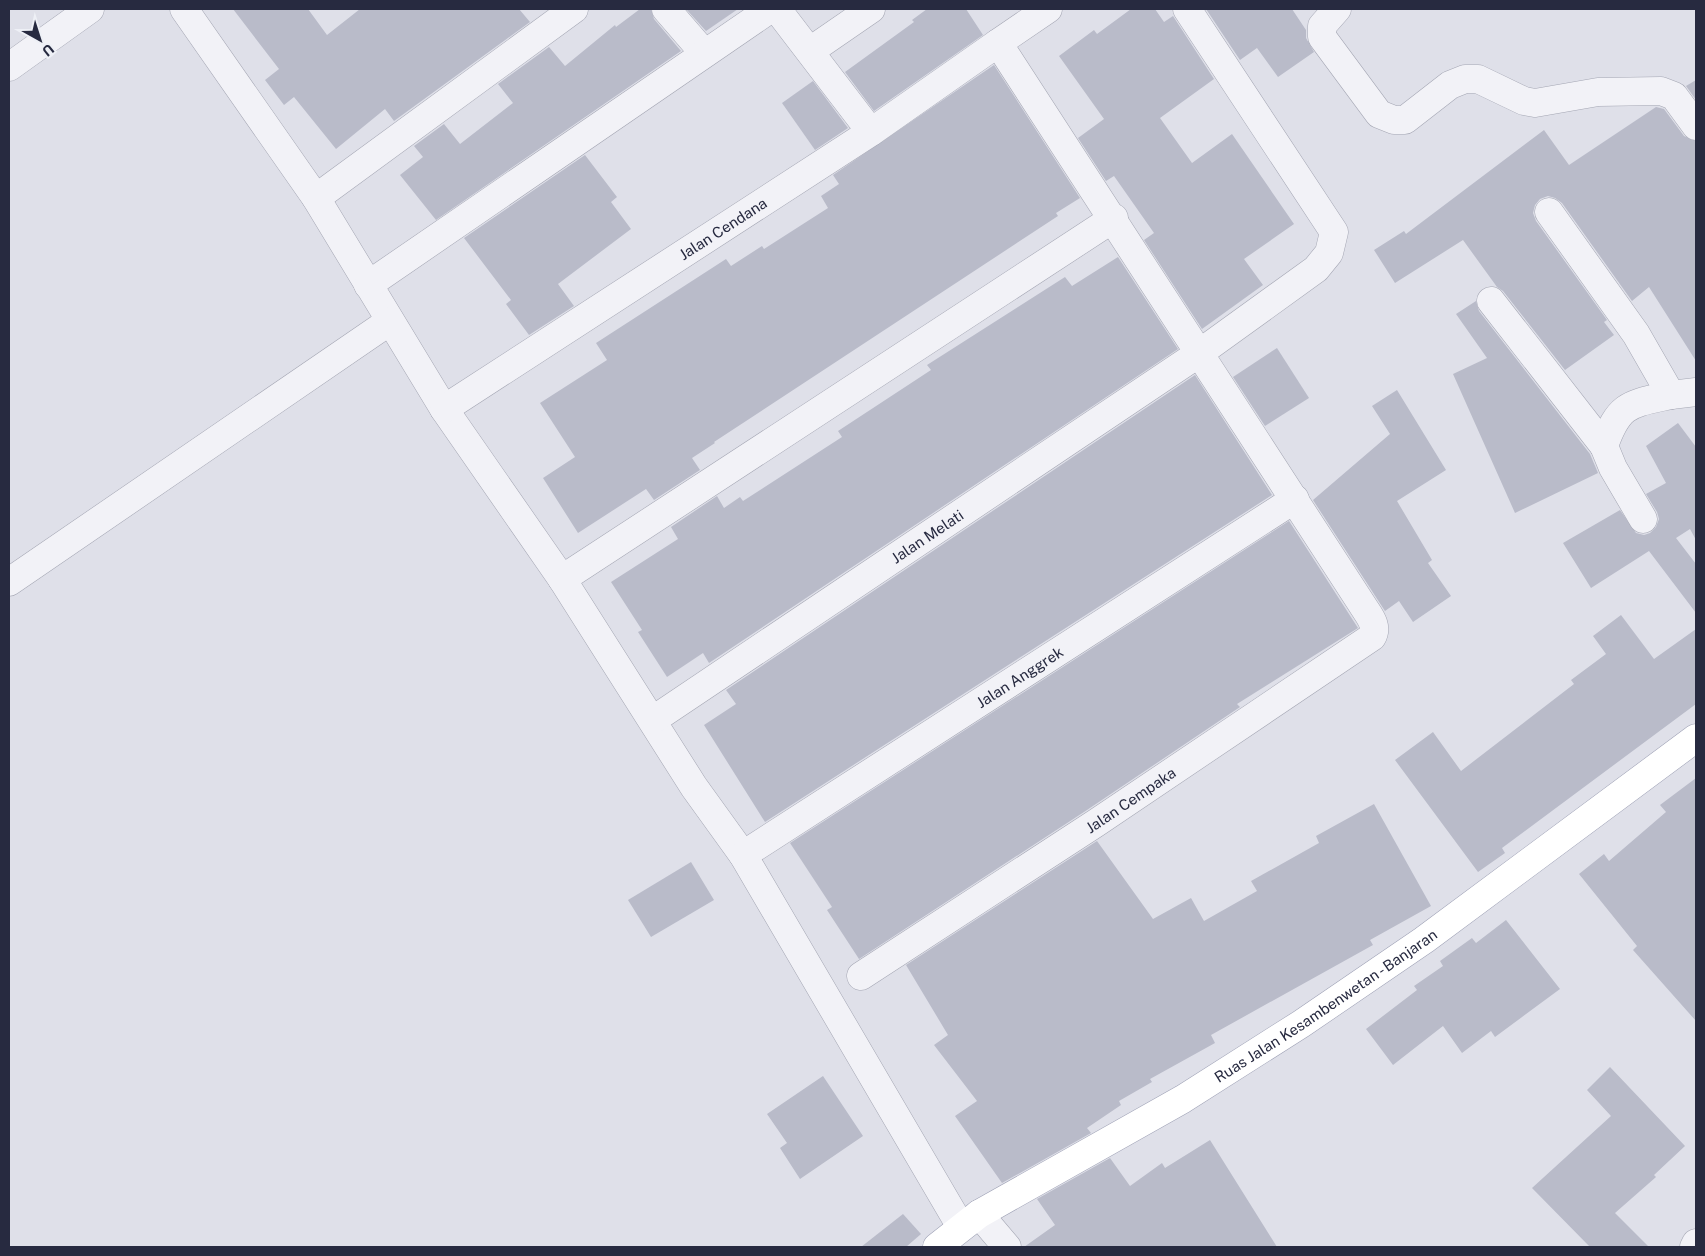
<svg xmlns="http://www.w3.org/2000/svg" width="1705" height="1256" viewBox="0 0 1705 1256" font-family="'Public Sans',sans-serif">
	<rect width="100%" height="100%" fill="#dfe0e9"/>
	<g fill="#b9bbc9">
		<polygon points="233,9 308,9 327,35 360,9 519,9 530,22 394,121 385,109 336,149 294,97 284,105 265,80 279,69"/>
		<polygon points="640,9 651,9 654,19 681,51 436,220 400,175 423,157 414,146 444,124 460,144 513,103 498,84 549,47 565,66 615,25 616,27"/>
		<polygon points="686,9 738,9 706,31"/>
		<polygon points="927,9 966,9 983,35 874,111 845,72 914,22 912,20"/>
		<polygon points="1131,9 1155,9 1164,22 1173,16 1214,79 1160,118 1192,163 1232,134 1294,224 1244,259 1263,285 1202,329 1144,240 1154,233 1114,176 1106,181 1078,138 1104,119 1059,56 1094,30 1097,34"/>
		<polygon points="1206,9 1292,9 1306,30 1306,38 1314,52 1278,77 1257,48 1240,60"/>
		<polygon points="994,65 1080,198 1056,213 1058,216 714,442 715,443 692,458 700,470 654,500 646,489 578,533 543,478 575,457 540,403 607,360 596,343 726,259 731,266 762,246 764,249 828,208 821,196 839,184 833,175"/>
		<polygon points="1696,80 1696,100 1686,86"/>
		<polygon points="813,81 848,128 815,150 782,103"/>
		<polygon points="1656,107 1664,109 1684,136 1696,141 1696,361 1649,287 1632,301 1562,203 1555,198 1548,196 1540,199 1535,205 1533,213 1536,221 1607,320 1604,322 1614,335 1565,370 1503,291 1497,287 1463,240 1395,283 1374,250 1404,231 1406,234 1544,130 1569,165"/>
		<polygon points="585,155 617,197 611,202 631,229 558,284 574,306 529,335 506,304 511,300 464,238"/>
		<polygon points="1118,257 1178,349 709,663 703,653 667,677 638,632 642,630 611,582 678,539 671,527 717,496 724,508 740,497 743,501 842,437 838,431 931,370 927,365 1065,277 1072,286"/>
		<polygon points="1476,301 1479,311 1590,454 1598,473 1515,513 1453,374 1487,358 1456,314"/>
		<polygon points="1277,348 1309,398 1265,426 1233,377"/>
		<polygon points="1195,375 1272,495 765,822 704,725 736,704 726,690"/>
		<polygon points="1397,390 1446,470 1397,501 1432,560 1428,563 1451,596 1413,622 1399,601 1385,611 1313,500 1390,434 1372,406"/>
		<polygon points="1678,423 1696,447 1696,540 1690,529 1676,538 1696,564 1696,613 1649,551 1591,588 1563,543 1620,510 1636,533 1644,535 1650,533 1656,527 1659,519 1657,512 1646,494 1666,483 1646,446"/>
		<polygon points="1289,521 1358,628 1237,704 1240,707 1087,810 859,959 827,910 832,907 790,843"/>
		<polygon points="1621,615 1654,659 1696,629 1696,704 1502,848 1505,853 1478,872 1395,760 1433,732 1461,771 1574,684 1571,680 1606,654 1593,636"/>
		<polygon points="1696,778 1696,1021 1633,950 1637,946 1579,874 1604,854 1609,861 1666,812 1660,805"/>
		<polygon points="1374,804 1431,906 1370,940 1373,945 1211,1035 1215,1043 1150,1079 1152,1082 1119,1101 1121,1105 1087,1128 1091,1133 1002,1183 955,1116 977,1101 934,1045 948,1035 906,965 1097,841 1153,919 1191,898 1204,921 1257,891 1251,881 1319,843 1316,836"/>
		<polygon points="691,862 714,900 651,937 628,900"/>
		<polygon points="1506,920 1560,989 1495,1037 1491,1031 1462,1053 1443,1026 1393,1065 1366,1029 1417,990 1414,986 1443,966 1440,961 1472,938 1476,943"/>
		<polygon points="1610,1067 1685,1146 1654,1175 1656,1177 1615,1213 1649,1247 1590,1247 1532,1188 1611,1116 1587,1090"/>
		<polygon points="823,1076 863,1136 800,1179 780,1148 787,1143 767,1114"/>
		<polygon points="1210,1140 1277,1247 1024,1247 1055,1225 1037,1199 1110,1158 1130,1186 1162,1163 1165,1168"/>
		<polygon points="903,1214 921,1234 906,1247 861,1247"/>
	</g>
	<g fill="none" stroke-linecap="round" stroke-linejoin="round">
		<g stroke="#a4a6b3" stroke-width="29">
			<g id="minor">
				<polyline points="184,9 316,198 444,409 562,579 694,787 743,855 961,1227"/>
				<polyline points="666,9 704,53"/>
				<polyline points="777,9 871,132"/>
				<polyline points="1337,9 1322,26 1322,37 1379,114 1394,120 1405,120 1450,85 1465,79 1478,79 1524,101 1535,103 1598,92 1661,91 1674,96 1696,126"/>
				<polyline points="810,51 871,9"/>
				<polyline points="9,67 90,9"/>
				<polyline points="316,198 574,9"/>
				<polyline points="1549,212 1636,334 1671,395 1696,392"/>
				<polyline points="368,285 770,9"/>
				<polyline points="1491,301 1604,446"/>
				<path id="s1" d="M444 409 871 132 998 43"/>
				<path d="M1643 519 1613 468 1604 446C1619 403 1630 404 1671 395"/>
				<polyline points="562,579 1114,218"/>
				<polyline points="9,582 390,321"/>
				<path id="s2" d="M653 720 1201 352 1316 269 1329 253 1334 232 1187 9"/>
				<path id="s3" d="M743 855 1295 499"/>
				<path id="s4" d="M861 976 1096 823 1372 637C1378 627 1371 618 1365 609L998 43 1048 9"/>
				<polyline points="979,1214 1007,1247"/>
				<polyline points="1694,1247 1696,1243"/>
			</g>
		</g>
		<g stroke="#9ea1b5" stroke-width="29">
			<g id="major">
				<path id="s5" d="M937 1247 979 1214 1183 1099 1301 1024 1424 940 1696 738"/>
			</g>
		</g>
		<use href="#minor" stroke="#f2f2f7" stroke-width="28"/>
		<use href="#major" stroke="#fff" stroke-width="28"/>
	</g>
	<g text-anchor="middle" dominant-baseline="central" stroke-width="5" stroke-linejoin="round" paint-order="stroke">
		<g font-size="15" fill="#272a40" stroke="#eef0f6">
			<text stroke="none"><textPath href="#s1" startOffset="332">Jalan Cendana</textPath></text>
			<text stroke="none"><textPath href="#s2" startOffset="330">Jalan Melati</textPath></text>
			<text stroke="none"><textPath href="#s3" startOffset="329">Jalan Anggrek</textPath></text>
			<text stroke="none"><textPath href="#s4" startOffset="322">Jalan Cempaka</textPath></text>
			<text stroke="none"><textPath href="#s5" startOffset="458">Ruas Jalan Kesambenwetan - Banjaran</textPath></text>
		</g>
	</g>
	<rect width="1705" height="1256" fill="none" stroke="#272a40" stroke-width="20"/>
	<g transform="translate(40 40) rotate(141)" stroke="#eef0f6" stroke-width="4" paint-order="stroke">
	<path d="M0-4L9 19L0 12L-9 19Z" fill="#272a40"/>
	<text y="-8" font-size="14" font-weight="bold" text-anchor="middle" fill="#272a40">U</text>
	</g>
</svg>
